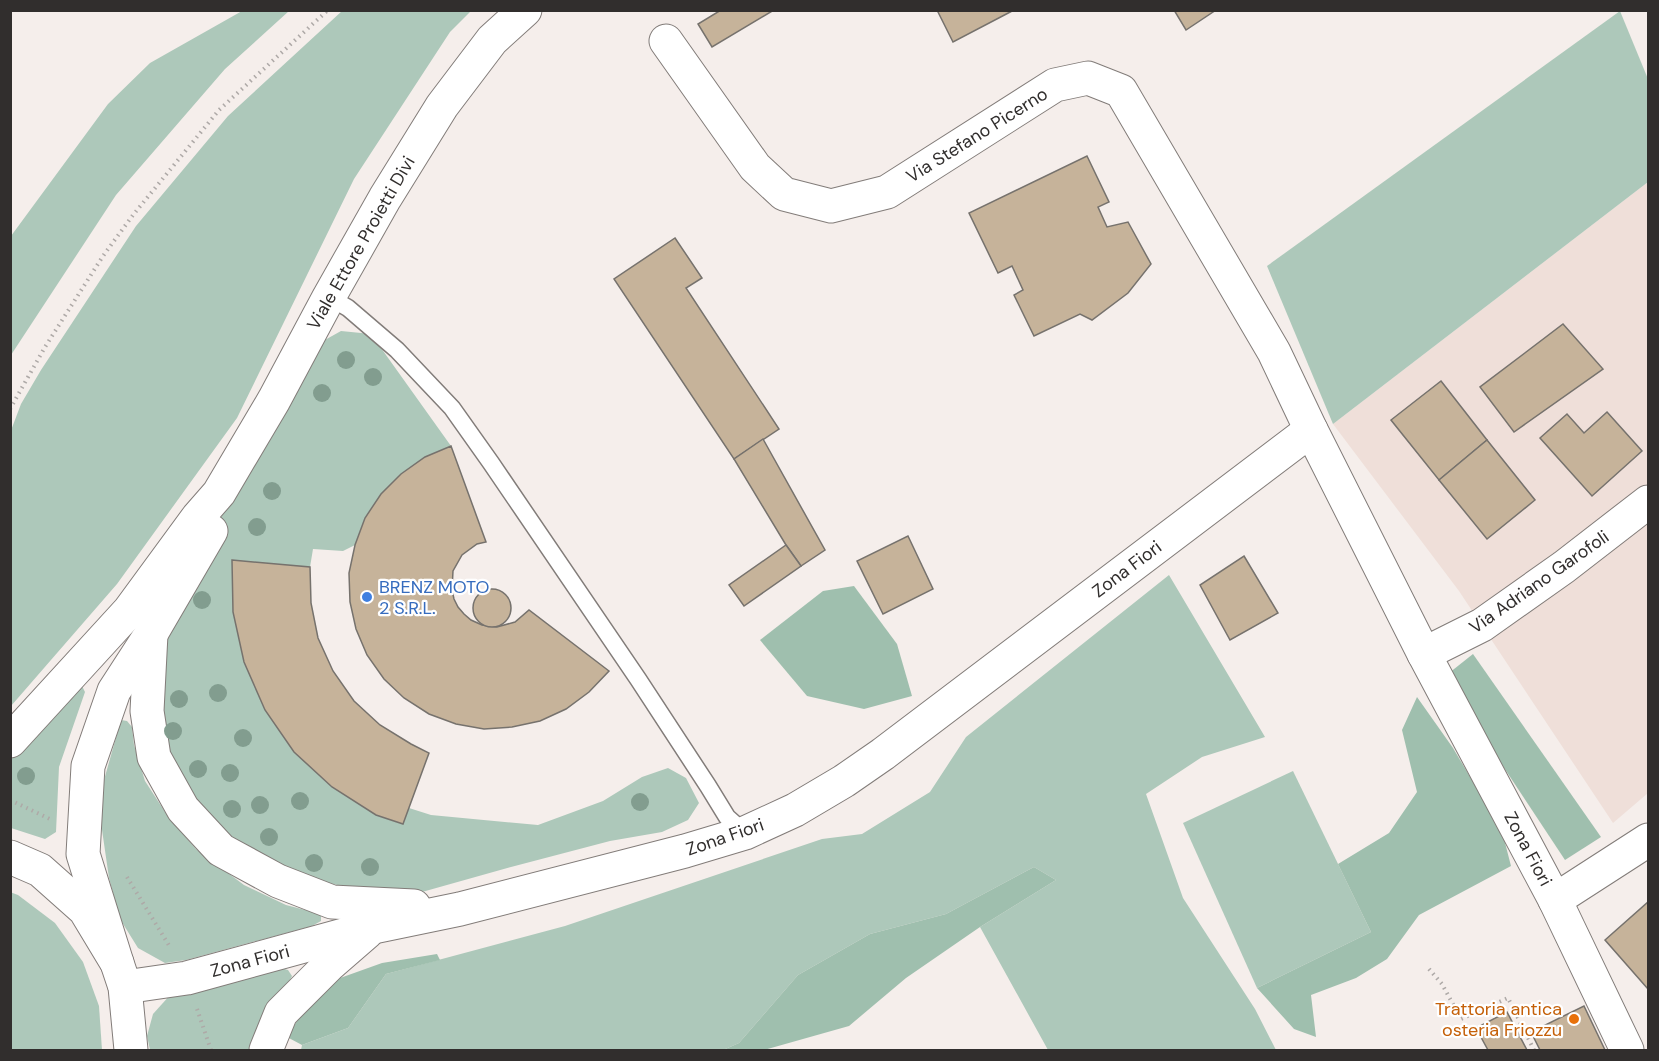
<svg xmlns="http://www.w3.org/2000/svg" width="1659" height="1061" viewBox="0 0 1659 1061" font-family="'DM Sans',sans-serif">
	<rect width="100%" height="100%" fill="#f5eeeb"/>
	<polygon fill="#efdfd9" points="1648,182 1648,793 1613,823 1459,591 1333,424"/>
	<g fill="#adc8ba">
		<polygon points="242,11 289,11 225,69 116,195 11,355 11,236 108,104 150,63"/>
		<polygon points="342,11 471,11 450,32 354,179 237,418 117,584 11,706 10,433 21,404 41,370 136,226 228,116"/>
		<polygon points="1620,11 1648,79 1648,182 1333,424 1267,266"/>
		<polygon points="341,331 371,334 451,446 425,457 401,474 381,494 365,518 355,545 343,551 313,549 310,567 232,561 233,612 244,662 265,710 294,752 332,787 376,815 402,824 409,808 431,815 538,825 603,801 642,777 668,768 686,778 699,803 688,820 662,832 610,841 511,867 422,892 367,892 312,879 254,852 209,822 155,727 171,612 229,502 314,346"/>
		<polygon points="1169,575 1265,737 1202,757 1146,794 1183,898 1255,1009 1276,1050 1048,1050 980,927 1056,880 1034,867 946,914 870,934 798,975 739,1043 723,1050 301,1050 302,1045 348,1028 386,974 565,926 822,839 862,834 930,792 966,737"/>
		<polygon points="82,686 85,692 59,767 56,832 45,839 11,828 10,755"/>
		<polygon points="121,720 127,721 132,727 134,745 145,781 169,818 196,849 244,885 286,905 313,912 321,915 321,921 312,926 186,960 165,963 138,948 120,919 109,878 101,823 102,787"/>
		<polygon points="1293,771 1371,932 1257,988 1183,823"/>
		<polygon points="10,892 18,895 55,923 83,962 99,1006 102,1050 11,1050"/>
		<polygon points="281,968 288,970 292,976 253,1050 150,1050 147,1036 153,1014 171,994"/>
	</g>
	<g fill="#9fbfae">
		<polygon points="854,586 897,644 912,696 864,709 807,696 760,640 823,591"/>
		<polygon points="1473,654 1601,837 1565,860 1444,677"/>
		<polygon points="1417,697 1453,748 1502,831 1511,866 1419,915 1387,959 1356,978 1311,995 1316,1037 1294,1029 1257,988 1371,932 1338,864 1389,833 1417,792 1402,730"/>
		<polygon points="1034,867 1056,880 980,927 906,978 849,1026 764,1050 723,1050 739,1043 798,975 870,934 946,914"/>
		<polygon points="437,954 440,960 386,974 348,1028 302,1045 287,1037 305,1008 329,982 382,963"/>
	</g>
	<g fill="#c6b39a" stroke="#76726d" stroke-width="1.5">
		<polygon points="721,10 774,10 712,47 698,24"/>
		<polygon points="937,10 1014,10 953,42"/>
		<polygon points="1174,10 1216,10 1186,30"/>
		<polygon points="1087,156 1109,202 1098,207 1107,227 1128,222 1151,264 1128,293 1092,320 1080,314 1034,336 1014,295 1023,290 1012,266 998,273 969,213"/>
		<polygon points="675,238 702,278 686,288 779,429 734,459 614,279"/>
		<polygon points="1563,324 1603,369 1514,432 1480,387"/>
		<polygon points="1441,381 1487,440 1439,480 1391,420"/>
		<polygon points="1607,412 1642,451 1592,496 1540,438 1567,414 1584,433"/>
		<polygon points="763,439 825,550 801,566 786,545 734,459"/>
		<polygon points="1487,440 1535,500 1487,539 1439,480"/>
		<polygon points="451,446 486,542 477,544 462,555 453,571 452,590 454,599 458,607 464,614 471,620 482,625 497,627 515,622 529,610 609,671 589,692 566,709 540,721 512,727 484,729 456,724 429,714 404,698 384,679 367,655 356,629 350,602 349,573 355,545 365,518 381,494 401,474 425,457"/>
		<polygon points="908,536 933,589 883,614 857,561"/>
		<polygon points="786,545 801,566 744,606 729,585"/>
		<polygon points="1244,556 1278,613 1230,640 1200,585"/>
		<polygon points="232,560 310,567 311,603 318,638 333,671 354,701 380,725 411,744 429,753 403,824 376,815 332,787 294,752 265,710 244,662 233,612"/>
		<circle cx="492" cy="608" r="19"/>
		<polygon points="1648,902 1648,989 1605,940"/>
		<polygon points="1584,1006 1605,1050 1540,1050 1531,1032"/>
		<polygon points="1507,1012 1527,1050 1488,1050 1476,1028"/>
	</g>
	<g fill="none" stroke-linecap="round" stroke-linejoin="round">
		<g stroke="#827c79" stroke-width="19">
			<polyline id="service" points="329,297 348,308 397,350 452,408 491,463 638,679 708,786 727,817 745,833"/>
		</g>
		<g stroke="#827c79" stroke-width="35">
			<g id="minor">
				<polyline points="666,41 755,167 784,194 831,206 887,192 1055,85 1088,78 1121,91 1274,352 1311,430 1424,654 1555,900 1627,1050"/>
				<polyline points="151,634 147,711 154,757 183,809 221,850 278,881 332,902 414,906"/>
				<polyline points="1424,654 1482,625 1564,567 1648,502"/>
				<polyline points="1555,900 1648,840"/>
				<polyline points="125,987 187,978 373,927 460,909 685,851 745,833 795,810 844,781 883,754 1311,430"/>
				<polyline points="266,1050 281,1013 329,965 367,932"/>
			</g>
		</g>
		<g stroke="#827c79" stroke-width="35">
			<g id="secondary">
				<polyline points="10,741 129,611 198,517 219,493 274,400 329,297 385,198 442,106 492,40 525,10"/>
				<polyline points="10,857 40,870 85,910 117,963 125,987 131,1050"/>
				<polyline points="117,963 83,854 88,766 114,691 151,634 211,531"/>
			</g>
		</g>
		<g stroke="#aea9a7" stroke-width="4" stroke-dasharray="1.5 4.5" stroke-linecap="butt">
			<polyline points="10,409 45,347 103,256 133,215 219,110 328,10"/>
			<polyline points="10,800 52,820"/>
			<polyline points="127,877 170,947"/>
			<polyline points="1429,969 1442,984 1461,1019 1508,998 1534,1050"/>
			<polyline points="197,1009 211,1050"/>
		</g>
		<use href="#service" stroke="#fff" stroke-width="16"/>
		<use href="#minor" stroke="#fff" stroke-width="33"/>
		<use href="#secondary" stroke="#fff" stroke-width="33"/>
	</g>
	<g fill="#829d8f">
		<circle cx="346" cy="360" r="9"/>
		<circle cx="373" cy="377" r="9"/>
		<circle cx="322" cy="393" r="9"/>
		<circle cx="272" cy="491" r="9"/>
		<circle cx="257" cy="527" r="9"/>
		<circle cx="202" cy="600" r="9"/>
		<circle cx="218" cy="693" r="9"/>
		<circle cx="179" cy="699" r="9"/>
		<circle cx="173" cy="731" r="9"/>
		<circle cx="243" cy="738" r="9"/>
		<circle cx="198" cy="769" r="9"/>
		<circle cx="230" cy="773" r="9"/>
		<circle cx="26" cy="776" r="9"/>
		<circle cx="300" cy="801" r="9"/>
		<circle cx="640" cy="802" r="9"/>
		<circle cx="260" cy="805" r="9"/>
		<circle cx="232" cy="809" r="9"/>
		<circle cx="269" cy="837" r="9"/>
		<circle cx="314" cy="863" r="9"/>
		<circle cx="370" cy="867" r="9"/>
	</g>
	<circle fill="#3f7fe0" stroke="#fff" stroke-width="2" cx="367" cy="597" r="6"/>
	<circle fill="#e8710a" stroke="#fff" stroke-width="2" cx="1574" cy="1019" r="6"/>
	<g text-anchor="middle" dominant-baseline="central" stroke-width="4.5" stroke-linejoin="round" paint-order="stroke">
		<g font-size="18" fill="#312e2d" stroke="#fff">
			<text transform="translate(977 135) rotate(-32)">Via Stefano Picerno</text>
			<text transform="translate(361 243) rotate(-60)">Viale Ettore Proietti Divi</text>
			<text transform="translate(1127 569) rotate(-37)">Zona Fiori</text>
			<text transform="translate(1539 582) rotate(-35)">Via Adriano Garofoli</text>
			<text transform="translate(725 837) rotate(-19)">Zona Fiori</text>
			<text transform="translate(1528 849) rotate(62)">Zona Fiori</text>
			<text transform="translate(250 961) rotate(-15)">Zona Fiori</text>
		</g>
		<g font-size="18" fill="#366cbe" stroke="#fff" text-anchor="start">
			<text x="379" y="587">BRENZ MOTO<tspan x="379" dy="21">2 S.R.L.</tspan></text>
		</g>
		<g font-size="18" fill="#c56008" stroke="#fff" text-anchor="end">
			<text x="1562" y="1009">Trattoria antica<tspan x="1562" dy="21">osteria Friozzu</tspan></text>
		</g>
	</g>
	<rect width="1659" height="1061" fill="none" stroke="#312e2d" stroke-width="24"/>
</svg>
